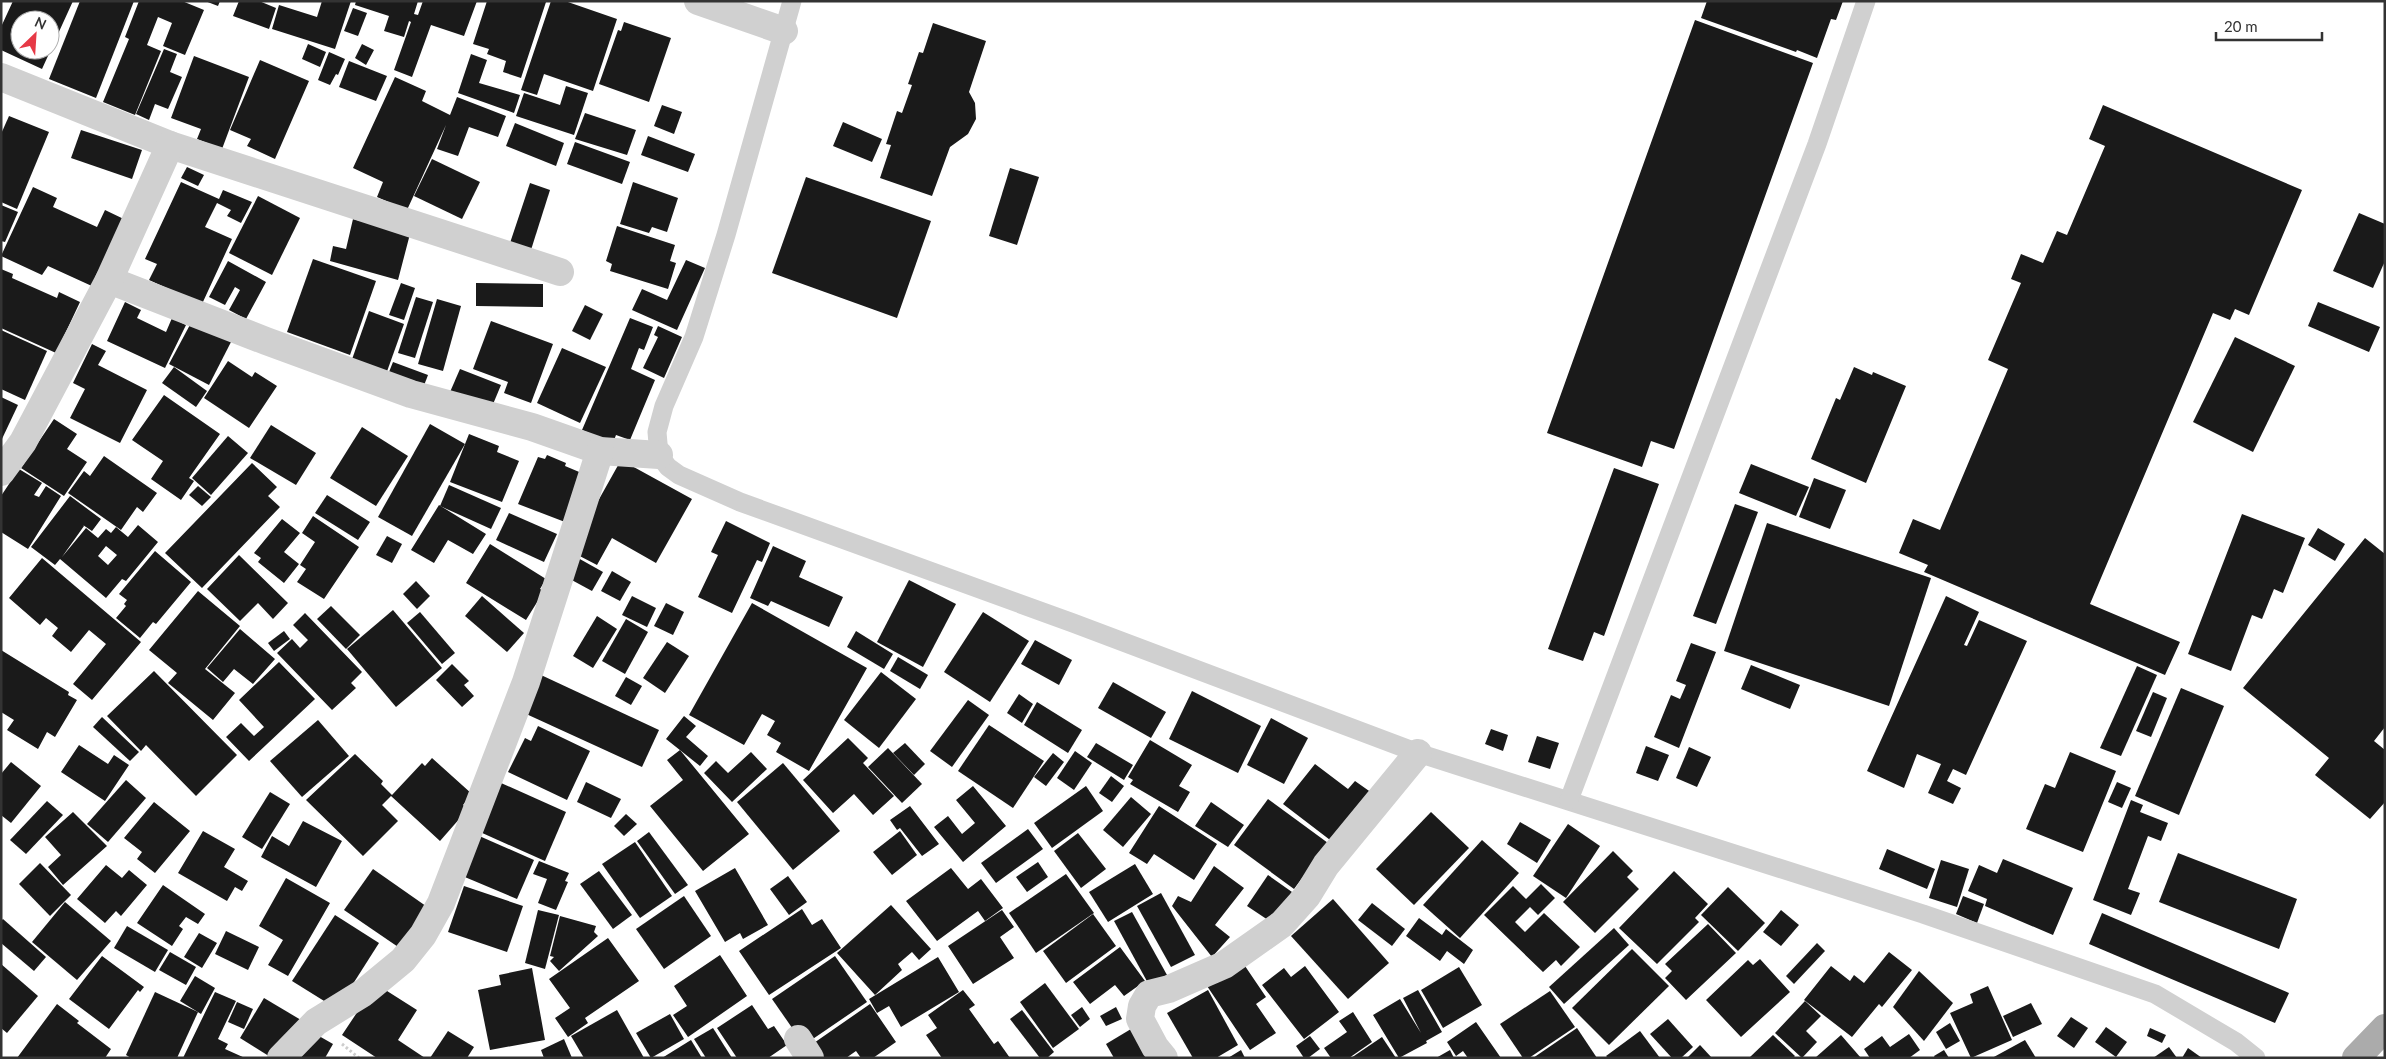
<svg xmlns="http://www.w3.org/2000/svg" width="2386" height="1059" viewBox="0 0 2386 1059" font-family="Lato,sans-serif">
	<rect width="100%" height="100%" fill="#fff"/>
	<g fill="#1a1a1a" fill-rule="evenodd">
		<path d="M13 1H73L42 69 1 50V27ZM20 20H50V50H20Z"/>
		<polygon points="80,1 134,1 96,98 49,79"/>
		<polygon points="139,1 182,1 204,10 185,55 163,46 172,23 158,17 147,45 161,51 135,115 103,102 129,39 125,37"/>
		<polygon points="205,1 220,1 218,6"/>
		<polygon points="239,1 259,1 276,8 269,29 233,16"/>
		<polygon points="322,1 351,1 335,49 272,29 279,5 317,17"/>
		<polygon points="356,1 418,1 414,14 418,15 423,1 477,1 464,36 431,25 412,77 394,70 411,22 409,21 404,37 384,31 389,16 355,5"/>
		<polygon points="487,1 546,2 521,78 503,72 506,61 487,54 489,49 473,44"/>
		<polygon points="551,1 565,1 617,19 593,91 544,74 537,95 521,90"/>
		<polygon points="1707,1 1843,1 1836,20 1831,19 1817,58 1797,50 1796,52 1701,18"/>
		<polygon points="353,8 367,13 358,36 344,31"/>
		<polygon points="1695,20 1813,63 1674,449 1651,441 1642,467 1547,433"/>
		<polygon points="624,22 671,38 649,102 599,84 618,30 621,31"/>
		<polygon points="933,23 986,41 969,92 975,103 976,119 968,134 950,147 932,196 880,178 891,145 886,144 897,111 902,113 912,85 908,84 919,52 923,53"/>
		<polygon points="308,44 326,52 320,67 302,59"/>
		<polygon points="362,44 374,50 366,65 355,58"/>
		<polygon points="164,49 177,54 170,72 182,77 168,109 155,104 149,120 136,114"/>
		<polygon points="329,52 345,59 338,75 336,74 330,85 318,80"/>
		<polygon points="471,54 487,60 479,83 520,95 514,113 458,93"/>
		<polygon points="194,56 249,77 222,149 197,139 201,129 171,118"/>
		<polygon points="260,60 309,81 275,159 247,146 251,139 230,130"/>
		<polygon points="349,61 387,76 376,101 339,87"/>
		<polygon points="395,77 426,91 422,101 450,115 457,97 506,116 498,137 469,127 458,156 437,149 446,125 407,210 377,197 383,182 353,168"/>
		<polygon points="566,86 588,93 574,135 516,116 524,93 560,105"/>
		<polygon points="662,105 682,112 674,134 654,126"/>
		<polygon points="2103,105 2302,190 2249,315 2235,309 2230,320 2213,313 2090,604 2180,642 2165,675 1924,572 1928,565 1899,553 1913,519 1940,530 2008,369 1988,360 2021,283 2011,279 2021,254 2043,263 2057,231 2067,235 2105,146 2089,139"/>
		<polygon points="585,113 636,130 627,155 575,139"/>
		<polygon points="9,116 49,132 17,209 1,202 1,134"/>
		<polygon points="843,122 882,139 872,162 833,146"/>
		<polygon points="515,123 564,143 556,166 506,146"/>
		<polygon points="81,130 142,150 132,179 71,158"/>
		<polygon points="648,136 695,154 688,172 641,155"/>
		<polygon points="575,142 630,162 622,184 567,164"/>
		<polygon points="432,159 480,182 462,219 414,196"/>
		<polygon points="187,167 204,175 198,186 181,178"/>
		<polygon points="1010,168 1039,177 1017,245 989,236"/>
		<polygon points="806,177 931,221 897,318 772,273"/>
		<polygon points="181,182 219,199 223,190 252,202 241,223 227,216 231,210 217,203 205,227 232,239 202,304 149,280 157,264 145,259"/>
		<polygon points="633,182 678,198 667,232 652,227 649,233 620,224"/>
		<polygon points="530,183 550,190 530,253 509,246"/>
		<polygon points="33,187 57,198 53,207 97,227 105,210 130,222 94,287 48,266 42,275 1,256"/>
		<polygon points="258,196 300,218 272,275 229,253"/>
		<polygon points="1,205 18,212 5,242 1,241"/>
		<polygon points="2359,213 2385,224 2385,261 2373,288 2333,271"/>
		<polygon points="353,219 410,234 398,280 330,261 333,246 346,249"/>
		<polygon points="617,226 675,245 670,261 676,263 668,289 610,271 612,264 606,261"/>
		<polygon points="313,259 376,281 350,355 287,332"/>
		<polygon points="686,260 705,268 677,330 632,310 642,289 667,300"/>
		<polygon points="228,261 266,282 246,319 229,310 240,290 235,287 225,305 209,297"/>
		<polygon points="1,269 13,274 12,278 57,298 59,292 80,302 56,353 1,328"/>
		<polygon points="401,283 415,288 404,320 389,315"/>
		<polygon points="476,283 543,284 543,307 476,306"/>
		<polygon points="416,297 433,302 415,358 398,353"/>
		<polygon points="437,299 461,306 443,371 418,364"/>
		<polygon points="125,302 141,310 137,318 166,332 172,318 186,325 165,368 107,341"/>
		<polygon points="2318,302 2380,327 2369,352 2308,326"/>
		<polygon points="585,305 603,314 590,340 572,331"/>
		<polygon points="369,311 404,324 385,377 350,365"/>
		<polygon points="630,318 653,327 644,350 639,348 631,369 655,380 630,440 616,435 613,443 582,430"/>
		<polygon points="192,321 231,342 209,385 169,364"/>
		<polygon points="491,321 553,344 531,403 504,393 508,382 473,369"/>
		<polygon points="658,326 682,337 664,378 643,368 658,337 654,335"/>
		<polygon points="1,330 47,351 25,400 1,389"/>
		<polygon points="2235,337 2295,366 2253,452 2193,422"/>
		<polygon points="92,344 106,351 98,365 147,390 120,443 70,418 85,389 73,383"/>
		<polygon points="562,348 606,367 580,423 537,403"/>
		<polygon points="228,361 252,377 255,372 277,386 249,428 204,398"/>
		<polygon points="393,362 428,375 420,396 385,382"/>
		<polygon points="174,367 207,391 196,407 162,383"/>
		<polygon points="1854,367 1872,375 1873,372 1906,386 1866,483 1811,459 1836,398 1840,400"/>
		<polygon points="460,369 501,385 491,409 450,392"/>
		<polygon points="164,395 220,434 189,478 194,481 181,500 151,479 163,461 132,440"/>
		<polygon points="1,397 18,405 1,441"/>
		<polygon points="54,419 77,434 67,449 87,462 64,496 21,468"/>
		<polygon points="430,424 465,444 412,536 378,517"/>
		<polygon points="271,425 316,453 296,485 250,458"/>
		<polygon points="362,427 408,456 376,506 330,478"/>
		<polygon points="469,434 499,446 497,452 519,461 502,502 450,482"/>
		<polygon points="228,436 248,453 211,495 192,478"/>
		<polygon points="547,455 566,463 565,466 584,474 565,522 518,504 538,457 545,459"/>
		<polygon points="104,456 157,493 143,512 137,507 121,530 68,493 84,471 90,476"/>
		<polygon points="621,460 692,499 656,563 612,538 597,565 570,551"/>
		<polygon points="252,463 277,487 268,496 280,507 202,588 165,553"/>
		<polygon points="1751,464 1809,487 1796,516 1739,493"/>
		<polygon points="1614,468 1659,484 1604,636 1594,632 1583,661 1548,649"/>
		<polygon points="19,469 42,483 34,495 39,497 46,486 61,496 28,549 1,532 1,496"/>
		<polygon points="1814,478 1846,490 1830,529 1799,517"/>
		<polygon points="449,485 501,508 491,529 440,506"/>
		<polygon points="198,486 211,497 202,506 189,495"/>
		<polygon points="327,495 370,522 358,540 315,513"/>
		<path d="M70 496 101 519 92 531 83 525 84 526 62 557 86 528 98 538 106 529 111 533 116 527 128 537 138 525 158 542 126 581 122 579 106 598 60 559 55 565 31 547ZM106 546 117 555 108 565 98 556Z"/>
		<polygon points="1735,504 1758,512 1716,624 1693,616"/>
		<polygon points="439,505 486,534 473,554 448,540 434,563 411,550"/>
		<polygon points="509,513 557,534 544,562 496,540"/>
		<polygon points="2242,514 2305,538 2283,593 2274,589 2262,619 2252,615 2231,671 2188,654"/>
		<polygon points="313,516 359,547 324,599 297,582 306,569 300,565 315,542 302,533"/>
		<polygon points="282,519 300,533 284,552 299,564 284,583 258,562 261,558 254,553"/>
		<polygon points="726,521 770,543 762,562 757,560 732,613 698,597 718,555 711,552"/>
		<polygon points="1767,523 1931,578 1889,706 1724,651"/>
		<polygon points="2318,528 2345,544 2335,561 2308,545"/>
		<polygon points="387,536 402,544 392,563 376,555"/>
		<polygon points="2365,538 2385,554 2385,727 2374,741 2385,750 2385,802 2370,819 2315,775 2329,758 2243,688"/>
		<polygon points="490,544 546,579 540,589 544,591 526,620 466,583"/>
		<polygon points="773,546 806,561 799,577 843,597 829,627 771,601 768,606 750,598"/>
		<polygon points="155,551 191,582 156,624 153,622 140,638 116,618 126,606 124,604 127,600 119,594"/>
		<polygon points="239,555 288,603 273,619 258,603 240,621 207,589"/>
		<polygon points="42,558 141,642 92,700 73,684 106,644 89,630 71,652 52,636 58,628 46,618 40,625 9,598"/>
		<polygon points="578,558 603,572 592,591 568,578"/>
		<polygon points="612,571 631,582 620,601 601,591"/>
		<polygon points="909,580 956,604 923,667 877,642"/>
		<polygon points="416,581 430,596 417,609 403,594"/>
		<polygon points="198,591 240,626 205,669 235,693 213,720 168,683 177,673 149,650"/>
		<polygon points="482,596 524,633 507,652 465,616"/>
		<polygon points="632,596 656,608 647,627 622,615"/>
		<polygon points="1946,596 1979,612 1964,645 1967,646 1979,620 2027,641 1966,775 1953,769 1947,781 1961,788 1953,804 1928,793 1941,764 1917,754 1904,788 1867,771"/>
		<polygon points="666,603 684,612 673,635 654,626"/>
		<polygon points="752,603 867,668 809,771 776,752 781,743 767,735 775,721 762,714 744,745 689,715"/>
		<polygon points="331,606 360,635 346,649 317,619"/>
		<polygon points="393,610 442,668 396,707 347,649"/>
		<polygon points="420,612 455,653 442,664 407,623"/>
		<polygon points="983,612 1029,641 990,702 944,672"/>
		<polygon points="305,613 362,672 351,683 356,688 332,710 277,653 292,639 300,648 308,640 293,625"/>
		<polygon points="597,616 617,629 593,668 573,656"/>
		<polygon points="626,619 648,632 625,674 602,661"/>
		<polygon points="240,629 275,659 253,684 234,669 223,682 207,668"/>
		<polygon points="284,631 290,639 274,651 268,643"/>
		<polygon points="856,631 893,654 884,669 847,647"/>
		<polygon points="1035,640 1072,660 1059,685 1021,664"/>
		<polygon points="667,642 689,656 665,693 643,678"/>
		<polygon points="1691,643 1716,652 1679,748 1654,737 1671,695 1680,699 1686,685 1676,681"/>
		<polygon points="1,650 69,692 68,695 77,700 55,737 47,732 38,749 7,730 14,720 1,712"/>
		<polygon points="898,657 928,675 920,689 890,671"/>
		<polygon points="279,662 315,699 249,761 226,737 241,723 254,736 264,727 239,700"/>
		<polygon points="452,664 469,681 464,685 474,696 462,707 436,680"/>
		<polygon points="1751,665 1800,685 1790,709 1741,689"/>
		<polygon points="2137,666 2157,675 2121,756 2100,748"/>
		<polygon points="154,671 237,755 196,796 146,745 141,751 107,716"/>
		<polygon points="881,672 916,699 879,748 844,720"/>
		<polygon points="541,675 659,730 642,767 524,713"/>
		<polygon points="626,677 642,686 631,705 615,696"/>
		<polygon points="1113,682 1166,712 1151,738 1098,708"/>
		<polygon points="2181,688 2224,706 2179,815 2135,796"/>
		<polygon points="1192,691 1261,726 1238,773 1169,739"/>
		<polygon points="2153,692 2167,698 2151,737 2136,731"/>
		<polygon points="1019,694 1033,704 1022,723 1007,713"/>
		<polygon points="968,700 989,715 952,767 930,751"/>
		<polygon points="1037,702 1082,730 1068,753 1024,725"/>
		<polygon points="684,716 696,726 686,737 708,756 700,766 666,739"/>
		<polygon points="102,717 139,752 130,761 93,727"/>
		<polygon points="1271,718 1308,738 1284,784 1247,765"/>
		<polygon points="318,720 349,756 302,797 270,761"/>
		<polygon points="989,725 1044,761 1013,808 958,771"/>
		<polygon points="538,726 590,751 567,800 508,772 525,738 531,741"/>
		<polygon points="1491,729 1508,735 1503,751 1485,744"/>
		<polygon points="1537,736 1559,743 1550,769 1528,762"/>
		<polygon points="848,738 868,758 863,763 894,796 873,815 854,794 833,813 803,780"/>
		<polygon points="1150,740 1192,765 1179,786 1190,792 1178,812 1130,784 1133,780 1128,777"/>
		<polygon points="905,743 925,764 914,775 893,753"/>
		<polygon points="1096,743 1133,765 1124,780 1087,757"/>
		<polygon points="79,745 108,764 114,755 129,765 105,801 61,772"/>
		<polygon points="1646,746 1669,755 1658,781 1636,773"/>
		<polygon points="1689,747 1711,757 1697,787 1676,778"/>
		<polygon points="888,748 922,784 902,803 868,767"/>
		<polygon points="680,750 749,834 703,871 650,806 683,780 667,760"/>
		<polygon points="1075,751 1092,763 1074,790 1057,778"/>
		<polygon points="751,752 767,769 732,802 704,773 716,761 728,773"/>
		<polygon points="2070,752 2116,771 2083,852 2026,829 2045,784 2055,788"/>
		<polygon points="1053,753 1064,762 1046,786 1034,777"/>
		<polygon points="355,754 383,781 381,784 392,795 422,763 425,766 432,758 472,794 463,805 468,809 440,841 391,796 382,805 398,821 363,856 306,800"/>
		<polygon points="11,762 41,786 11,823 1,815 1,774"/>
		<polygon points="783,763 840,831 793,870 737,802"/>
		<polygon points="1315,764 1348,789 1355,781 1372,793 1334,843 1283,804"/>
		<polygon points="1111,776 1124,786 1112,802 1099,793"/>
		<polygon points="126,780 146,798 108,842 87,824"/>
		<polygon points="586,782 621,799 611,818 577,802"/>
		<polygon points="2117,782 2131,788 2122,808 2108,802"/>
		<polygon points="501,783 566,812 545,861 480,832"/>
		<polygon points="973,786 1006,826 963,862 934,827 948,816 962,834 975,823 956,800"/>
		<polygon points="1086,786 1103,811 1052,848 1034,823"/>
		<polygon points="270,792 290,804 262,849 242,837"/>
		<polygon points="1131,797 1151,814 1123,847 1103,830"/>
		<polygon points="1268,799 1328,843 1294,889 1234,845"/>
		<polygon points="2131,800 2143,805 2140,812 2168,823 2161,841 2148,836 2128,889 2140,893 2131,915 2093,900"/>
		<polygon points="47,801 63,815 26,854 10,840"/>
		<polygon points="154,802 190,831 155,873 137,859 142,852 124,838"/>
		<polygon points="1211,802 1244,825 1228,847 1195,826"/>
		<polygon points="910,806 939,844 922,856 900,828 897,830 890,820"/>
		<polygon points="1159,806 1217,844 1194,880 1154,854 1147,864 1129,853"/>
		<polygon points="73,812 107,846 63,885 48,867 61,855 45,837"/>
		<polygon points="1431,812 1469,848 1414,905 1376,869"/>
		<polygon points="626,814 637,824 624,836 614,826"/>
		<polygon points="303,821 342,841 316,887 261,857 272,836 289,846"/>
		<polygon points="1520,822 1551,840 1537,863 1507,844"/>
		<polygon points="1568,824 1600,846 1566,898 1533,876"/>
		<polygon points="1028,829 1043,849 996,883 981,863"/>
		<polygon points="203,831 235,849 224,867 248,881 242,891 235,887 227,901 178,873"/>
		<polygon points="900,831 917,855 892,875 873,852"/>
		<polygon points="649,832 688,885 675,894 637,841"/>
		<polygon points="1078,833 1106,869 1081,888 1054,851"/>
		<polygon points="477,835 534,860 517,899 460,875"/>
		<polygon points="1482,840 1519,873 1460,938 1423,905"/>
		<polygon points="635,842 672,896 640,918 602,864"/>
		<polygon points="1887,849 1935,869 1927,889 1879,869"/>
		<polygon points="1613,851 1633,871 1627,877 1639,889 1595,933 1563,902"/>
		<polygon points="2178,853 2297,899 2279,949 2159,902"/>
		<polygon points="2003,859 2073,888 2053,935 1985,906 1987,899 1968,891 1979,865 1997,873"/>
		<polygon points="1941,860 1969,869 1957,907 1929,898"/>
		<polygon points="539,861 569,873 565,881 568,882 556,910 538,903 547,879 533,874"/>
		<polygon points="1038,862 1048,877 1027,892 1016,877"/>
		<polygon points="40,863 71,895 50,916 19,884"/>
		<polygon points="1135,864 1153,894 1108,922 1089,892"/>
		<polygon points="106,865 122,878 129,870 147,885 121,916 116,911 105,923 77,899"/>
		<polygon points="1214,866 1244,888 1215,925 1230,937 1212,957 1172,906 1178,896 1191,902"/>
		<polygon points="735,868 768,925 743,939 740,933 725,942 695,891"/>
		<polygon points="951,868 968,889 981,879 1003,908 985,921 978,911 937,941 906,901"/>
		<polygon points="373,869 433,911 404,951 344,910"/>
		<polygon points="599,871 632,915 613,929 580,884"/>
		<polygon points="1674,871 1708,904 1695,918 1699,922 1657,964 1619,928"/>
		<polygon points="1066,874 1094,913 1036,953 1009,913"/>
		<polygon points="1268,875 1292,892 1271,922 1247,906"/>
		<polygon points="788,876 807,902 789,915 770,889"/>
		<polygon points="286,878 330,903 288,976 268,965 283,940 259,926"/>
		<polygon points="1541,884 1555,898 1538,915 1530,907 1515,922 1525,932 1544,913 1580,947 1561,966 1556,960 1543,972 1484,915 1513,886 1526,899"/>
		<polygon points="163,885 205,914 198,924 186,917 179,926 183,929 172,946 137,923"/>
		<polygon points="464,886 523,906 507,952 448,932"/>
		<polygon points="1728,887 1765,923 1738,951 1701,915"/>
		<polygon points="1161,893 1195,955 1171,967 1137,906"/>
		<polygon points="684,896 711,936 664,969 636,929"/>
		<polygon points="1963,896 1984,904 1977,923 1956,914"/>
		<polygon points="1333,899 1389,963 1348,999 1291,936"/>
		<polygon points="65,902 111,941 77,980 32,942"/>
		<polygon points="1372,903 1405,929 1392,946 1358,920"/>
		<polygon points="891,905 931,949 919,960 912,952 898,964 902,970 875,995 837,953"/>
		<polygon points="802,909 812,925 822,919 841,948 769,995 739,951"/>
		<polygon points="538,910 559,915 545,969 525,963"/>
		<polygon points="1002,910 1014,927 1000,937 1014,958 973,984 948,946"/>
		<polygon points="1781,910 1799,925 1781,946 1763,932"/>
		<polygon points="1132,912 1167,975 1149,985 1114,921"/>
		<polygon points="2102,913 2289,993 2275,1023 2089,944"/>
		<polygon points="1093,914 1116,946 1066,983 1043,951"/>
		<polygon points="335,915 379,943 337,1009 292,981"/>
		<polygon points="560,916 596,926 594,932 598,936 559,971 550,961 554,957 550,956"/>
		<polygon points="1419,918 1442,935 1446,929 1473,950 1464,964 1447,951 1440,961 1406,936"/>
		<polygon points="3,919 46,957 34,971 1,943 1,921"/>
		<polygon points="1708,924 1736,953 1686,1000 1665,978 1672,971 1665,964"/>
		<polygon points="127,926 168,950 155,972 114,948"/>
		<polygon points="1614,928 1629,945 1564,1004 1549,987"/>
		<polygon points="226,931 259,947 248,970 215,954"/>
		<polygon points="199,933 217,943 202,968 184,957"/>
		<polygon points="608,938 639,981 585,1018 588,1023 568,1037 555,1018 570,1008 549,979"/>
		<polygon points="1817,943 1825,951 1794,984 1786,976"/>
		<polygon points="1120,947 1145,981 1124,996 1115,985 1090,1004 1073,982"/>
		<polygon points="1632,949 1669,986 1609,1045 1572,1008"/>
		<polygon points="170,952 196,967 186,985 159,970"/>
		<polygon points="1889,952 1912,970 1882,1007 1879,1004 1852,1037 1804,1000 1831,966 1850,981 1854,975 1864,983"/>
		<polygon points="720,955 747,996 688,1037 673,1015 687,1006 674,986"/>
		<polygon points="102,956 144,987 140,992 138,990 109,1029 69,999"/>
		<polygon points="835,956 867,1002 804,1045 772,999"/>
		<polygon points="938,957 959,992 901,1027 889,1006 877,1013 869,999"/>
		<polygon points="1760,959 1790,992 1741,1037 1706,1000 1748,960 1753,965"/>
		<polygon points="1,964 38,996 7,1033 1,1028"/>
		<polygon points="1245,966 1266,997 1256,1004 1276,1033 1250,1050 1205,983"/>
		<polygon points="1305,966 1339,1012 1304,1039 1262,985 1284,968 1291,977"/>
		<polygon points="1459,967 1482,1005 1443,1028 1421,990"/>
		<polygon points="532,968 545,1040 490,1050 478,990 501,985 499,975"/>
		<polygon points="1919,971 1953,1003 1924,1041 1893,1007"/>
		<polygon points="195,976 215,988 201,1014 180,1001"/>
		<polygon points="1045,983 1079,1029 1053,1048 1020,1002"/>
		<polygon points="376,984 417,1010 398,1040 425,1058 377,1058 342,1035"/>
		<polygon points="1988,986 2012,1040 1971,1058 1950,1013 1973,1003 1970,994"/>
		<polygon points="963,990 975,1005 969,1009 994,1044 998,1041 1010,1058 942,1058 926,1035 937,1028 928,1015"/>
		<polygon points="1208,990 1238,1045 1216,1058 1193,1058 1167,1013"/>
		<polygon points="1418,990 1442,1032 1426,1041 1427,1043 1399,1058 1373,1015 1400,999 1421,1033 1403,998"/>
		<polygon points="1550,991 1575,1027 1529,1058 1523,1058 1500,1024"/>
		<polygon points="155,992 198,1012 177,1058 131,1058 126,1055"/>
		<polygon points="215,992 236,1001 218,1039 228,1044 225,1049 245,1058 183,1058"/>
		<polygon points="264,998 301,1020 272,1058 240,1038"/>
		<polygon points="1805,1001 1821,1016 1806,1031 1817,1042 1802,1058 1775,1033"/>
		<polygon points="237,1002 253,1009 244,1029 228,1022"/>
		<polygon points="2031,1003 2042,1024 2013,1037 2003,1016"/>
		<polygon points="57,1004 79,1021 77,1023 111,1049 105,1058 17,1058"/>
		<polygon points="870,1004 896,1042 873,1058 861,1058 856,1051 846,1058 820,1058 811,1045"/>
		<polygon points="752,1005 768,1029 774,1026 787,1045 768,1058 737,1058 717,1028"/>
		<polygon points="1082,1007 1090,1019 1080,1027 1071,1015"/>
		<polygon points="1116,1007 1122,1019 1106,1026 1100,1016"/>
		<polygon points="617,1010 644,1058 584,1058 571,1036"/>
		<polygon points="1022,1010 1054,1052 1047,1058 1040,1058 1010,1019"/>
		<polygon points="1353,1012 1372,1042 1349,1058 1331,1058 1324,1048 1347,1032 1339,1021"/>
		<polygon points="670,1014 684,1039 651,1058 636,1033"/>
		<polygon points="2071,1017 2088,1028 2074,1048 2057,1036"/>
		<polygon points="1668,1019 1693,1047 1681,1058 1672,1058 1650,1034"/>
		<polygon points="1476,1022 1501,1058 1468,1058 1463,1051 1456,1056 1447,1042"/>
		<polygon points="1950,1023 1960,1041 1946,1049 1936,1032"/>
		<polygon points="1136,1026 1155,1058 1114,1058 1106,1044"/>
		<polygon points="2106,1027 2127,1042 2116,1057 2095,1042"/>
		<polygon points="713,1028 732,1058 706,1058 694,1039"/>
		<polygon points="1577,1028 1597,1058 1533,1058"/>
		<polygon points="2150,1028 2166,1035 2162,1043 2147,1036"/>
		<polygon points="448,1031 474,1047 467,1058 430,1058"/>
		<polygon points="1640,1031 1660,1058 1608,1058 1606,1056"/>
		<polygon points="312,1032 333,1044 325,1058 297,1058"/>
		<polygon points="1909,1034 1920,1050 1909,1058 1870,1058 1864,1049 1882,1036 1890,1047"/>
		<polygon points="1773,1035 1795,1056 1793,1058 1749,1058"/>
		<polygon points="1841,1035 1861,1058 1815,1058"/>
		<polygon points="1310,1036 1320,1049 1308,1058 1304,1058 1296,1046"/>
		<polygon points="1382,1037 1396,1058 1351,1058"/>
		<polygon points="564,1039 572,1058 544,1058 541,1050"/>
		<polygon points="691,1040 702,1058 662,1058"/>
		<polygon points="2025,1040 2036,1058 1992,1058"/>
		<polygon points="1700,1045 1712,1058 1687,1058"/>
		<polygon points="2169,1047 2177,1058 2153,1058"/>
		<polygon points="2188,1048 2202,1058 2182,1058"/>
		<polygon points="1241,1050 1245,1058 1228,1058"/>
		<polygon points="1450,1050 1454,1058 1436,1058"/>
		<polygon points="1944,1050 1949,1058 1935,1058 1934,1056"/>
	</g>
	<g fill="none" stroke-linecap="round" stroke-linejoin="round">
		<polyline stroke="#cdcdcd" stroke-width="3" stroke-dasharray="2.5 2.5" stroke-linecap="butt" points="342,1044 359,1058"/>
		<g stroke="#d0d0d0" stroke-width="19">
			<polyline points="792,1 726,235 694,337 664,406 657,432 659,455 668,467 679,475 740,502 1073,623 1418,753 1923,914 2155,994 2236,1042 2256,1058"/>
			<polyline points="1569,800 1817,144 1866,1"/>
		</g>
		<g stroke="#d0d0d0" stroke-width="28">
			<polyline points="698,1 784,31"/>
			<polyline points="1,77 170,145 560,272"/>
			<polyline points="109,280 266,341 411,394 532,427 600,451 659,455"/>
			<polyline points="1,472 23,442 109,280 170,145"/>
			<polyline points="798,1039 810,1058"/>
			<polyline points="281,1058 316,1022 363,993 403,960 423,935 441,903 526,682 600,451"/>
			<polyline points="1164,1058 1155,1047 1140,1019 1142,1006 1149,994 1169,989 1224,965 1282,924 1307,896 1326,865 1418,753"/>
		</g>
		<polyline stroke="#ababab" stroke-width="28" points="2356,1058 2385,1028"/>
	</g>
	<rect width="2386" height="1059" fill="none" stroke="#333333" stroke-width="5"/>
	<g transform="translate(35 35) rotate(25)"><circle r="24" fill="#ffffff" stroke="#adadad"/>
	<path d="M0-4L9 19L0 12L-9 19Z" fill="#e63946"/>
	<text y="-8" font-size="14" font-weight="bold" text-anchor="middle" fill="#333333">N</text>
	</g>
	<path d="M2216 32v8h106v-8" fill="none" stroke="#333333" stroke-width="2.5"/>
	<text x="2224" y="32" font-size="15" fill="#333333" stroke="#ffffff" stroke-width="4" paint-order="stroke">20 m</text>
</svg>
